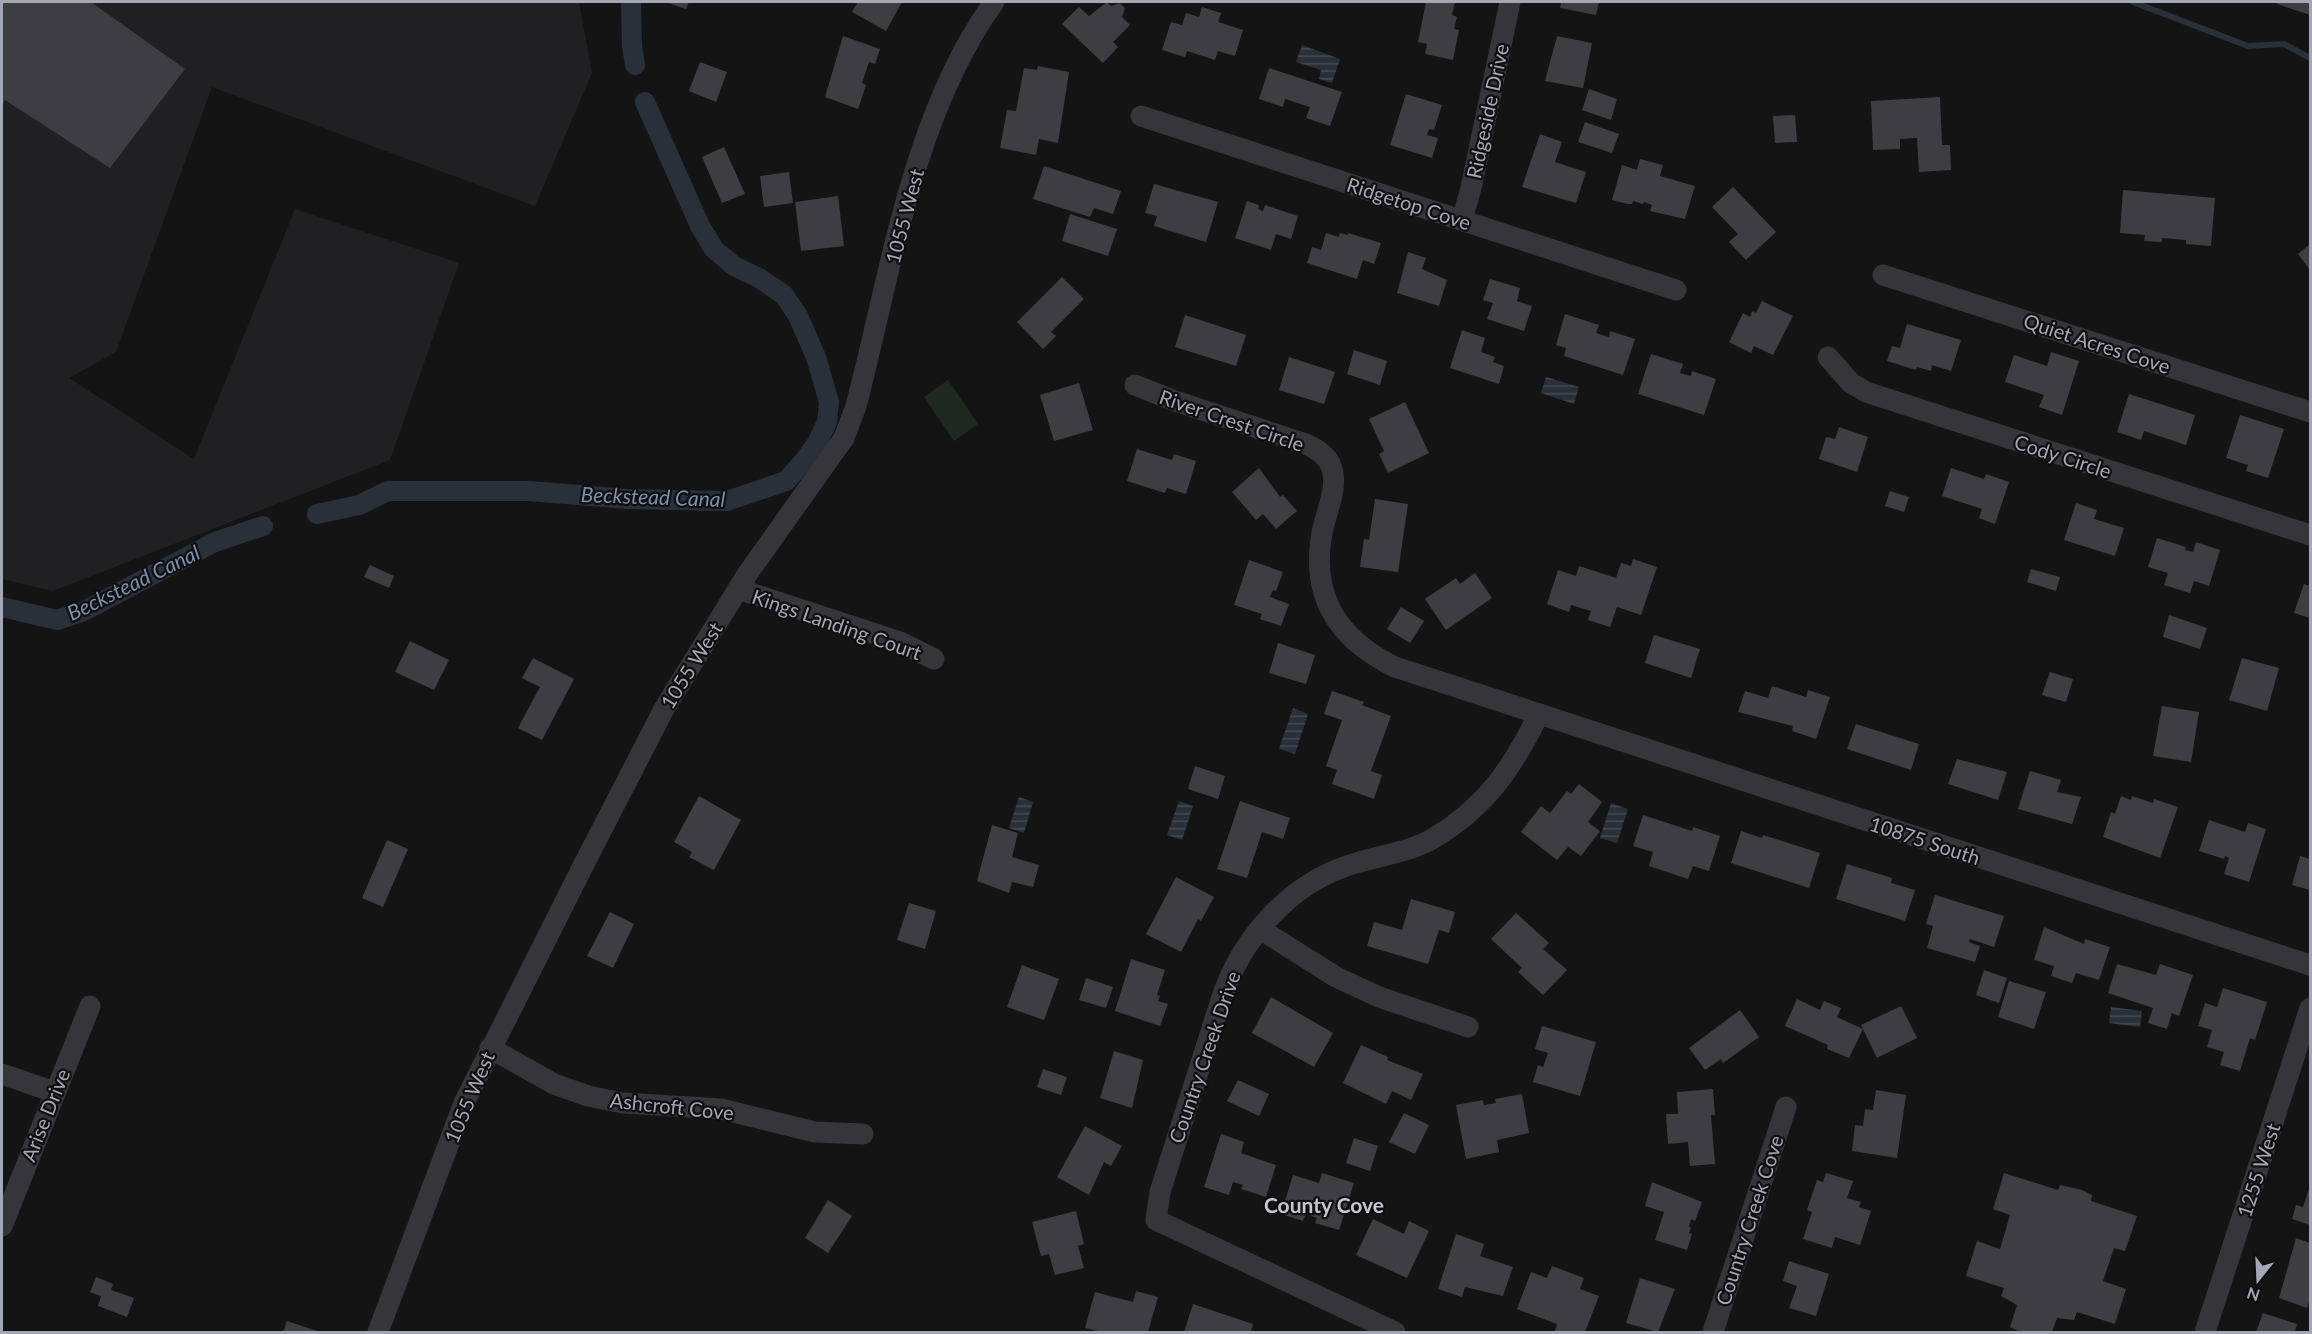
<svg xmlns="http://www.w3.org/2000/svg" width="2312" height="1334" viewBox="0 0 2312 1334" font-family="Lato,sans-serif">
	<defs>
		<pattern id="water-rules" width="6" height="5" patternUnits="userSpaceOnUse" patternTransform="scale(1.5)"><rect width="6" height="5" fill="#2a3039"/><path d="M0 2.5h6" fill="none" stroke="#464b53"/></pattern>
	</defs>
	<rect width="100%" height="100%" fill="#141415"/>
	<polygon fill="#202022" points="2,2 579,2 592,73 535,206 212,87 116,352 69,378 194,459 295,209 459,263 390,460 53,591 2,579"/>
	<polygon fill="#202822" points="948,380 978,424 954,441 924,397"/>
	<g fill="url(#water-rules)">
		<polygon points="1302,45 1340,59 1332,83 1319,79 1321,70 1296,62"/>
		<polygon points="1546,377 1579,387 1574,404 1541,393"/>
		<polygon points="1293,708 1308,714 1295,754 1279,749"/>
		<polygon points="1019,797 1033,802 1024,833 1009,828"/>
		<polygon points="1179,801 1193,806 1182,840 1167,835"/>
		<polygon points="1611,803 1628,809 1617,843 1600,838"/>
		<polygon points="2111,1007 2142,1011 2140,1027 2109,1023"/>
	</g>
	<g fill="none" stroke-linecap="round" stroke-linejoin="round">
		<polyline stroke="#2a3039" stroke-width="6" points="2133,2 2248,46 2284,44 2310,58"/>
		<g stroke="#2a3039" stroke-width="20">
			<polyline points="631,2 632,46 635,65"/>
			<polyline points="317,514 359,505 388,491 529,491 627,499 727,501 786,481 804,461 817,443 827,422 829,402 816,357 798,316 784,295 759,278 734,266 714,249 700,226 645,102"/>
			<polyline points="2,607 57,620 84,611 215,542 263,526"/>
		</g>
	</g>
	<g fill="#3e3e42">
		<polygon points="2,2 91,2 185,69 110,168 5,100 2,106"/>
		<polygon points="665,2 689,2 686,9"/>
		<polygon points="858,2 902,2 886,31 852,12"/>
		<polygon points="1107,2 1111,6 1120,3 1125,8 1122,17 1130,25 1113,42 1118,47 1103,63 1062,24 1079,7 1089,16"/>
		<polygon points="1426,2 1455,2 1452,15 1457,17 1454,29 1459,30 1453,60 1425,54 1427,44 1418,42"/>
		<polygon points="1561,2 1599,2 1596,15 1560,8"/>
		<polygon points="2278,2 2310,2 2310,15 2277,4"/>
		<polygon points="1202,7 1221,13 1218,22 1243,30 1235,56 1218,51 1215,60 1187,51 1185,57 1162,50 1171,22 1182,25 1186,13 1199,17"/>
		<polygon points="843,36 880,49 875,64 869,62 862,83 866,85 858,109 825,97"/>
		<polygon points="1557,36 1592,43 1583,88 1545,81"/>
		<polygon points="700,62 727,72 716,102 689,91"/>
		<polygon points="1038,66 1069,72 1058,143 1039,139 1036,155 1000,148 1007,110 1016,111 1024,68 1037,70"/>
		<polygon points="1269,68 1342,92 1330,126 1306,118 1310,107 1285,99 1283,107 1259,99"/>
		<polygon points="1589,89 1617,99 1611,120 1582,110"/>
		<polygon points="1406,94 1442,105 1434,130 1429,129 1427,135 1438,138 1432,158 1390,145"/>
		<polygon points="1940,97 1942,145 1950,145 1951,170 1919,172 1917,138 1900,139 1900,149 1873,150 1871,101"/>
		<polygon points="1795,115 1797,142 1775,143 1773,116"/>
		<polygon points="1585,122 1619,134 1612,153 1578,142"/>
		<polygon points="1540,134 1562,142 1555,162 1586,172 1576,203 1522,187"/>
		<polygon points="724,147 745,194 722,203 702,157"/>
		<polygon points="1640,159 1663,165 1660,176 1695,186 1685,219 1650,211 1652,205 1644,202 1643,204 1633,201 1632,204 1627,204 1612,200 1622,165 1637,170"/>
		<polygon points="1044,166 1121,191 1113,214 1094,208 1090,217 1033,199"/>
		<polygon points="789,172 793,203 764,207 760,176"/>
		<polygon points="1154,184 1218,202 1206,242 1154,226 1157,216 1145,213"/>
		<polygon points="1733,187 1776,232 1746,260 1729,242 1738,234 1712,207"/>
		<polygon points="2123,190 2215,198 2211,246 2186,244 2186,240 2162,238 2162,242 2144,241 2145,235 2120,233"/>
		<polygon points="838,196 844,246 801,251 795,202"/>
		<polygon points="1247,201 1259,205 1258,209 1263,211 1265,205 1298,216 1291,239 1276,234 1271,250 1235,238"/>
		<polygon points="1070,214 1117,229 1108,256 1062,241"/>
		<polygon points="1326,233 1339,237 1340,233 1348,235 1348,233 1381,243 1374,264 1363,260 1357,279 1307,263 1312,247 1321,250"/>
		<polygon points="2310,244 2310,270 2298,254"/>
		<polygon points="1408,252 1426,258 1422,269 1447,280 1439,306 1397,293"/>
		<polygon points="1062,277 1084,299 1051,332 1056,336 1043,349 1017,322"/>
		<polygon points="1490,279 1520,288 1517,301 1532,306 1524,331 1487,319 1493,303 1483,300"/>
		<polygon points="1762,301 1793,316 1773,355 1754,346 1751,353 1729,342 1743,313 1750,317 1752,311 1756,313"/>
		<polygon points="1565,314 1599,325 1596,333 1609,337 1610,331 1635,339 1623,375 1564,356 1566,348 1556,345"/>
		<polygon points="1185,315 1246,335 1236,366 1175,347"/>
		<polygon points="1907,324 1961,340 1951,371 1932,365 1931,371 1917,367 1916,370 1887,361 1892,346 1900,348"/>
		<polygon points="1462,330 1485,338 1481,352 1495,357 1493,362 1504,366 1499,384 1450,368"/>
		<polygon points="1354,350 1387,361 1380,385 1347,374"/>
		<polygon points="2051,352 2079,361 2062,415 2039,407 2044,395 2005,382 2014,355 2047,366"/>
		<polygon points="1651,354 1683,364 1680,373 1691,376 1692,371 1716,379 1704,415 1638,394"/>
		<polygon points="1289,357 1335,372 1324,404 1279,390"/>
		<polygon points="1079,383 1093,430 1054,441 1040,395"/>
		<polygon points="2129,394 2195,415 2186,445 2144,431 2141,440 2117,432"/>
		<polygon points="1405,402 1429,453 1388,473 1379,454 1384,451 1369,419"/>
		<polygon points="2240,415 2284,429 2268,478 2246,471 2248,465 2226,458"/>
		<polygon points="1839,427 1868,437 1857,472 1819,459 1826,437 1835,439"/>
		<polygon points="1137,449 1172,460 1174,454 1196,461 1186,494 1167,488 1165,493 1127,481"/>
		<polygon points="1259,468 1280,497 1283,495 1297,511 1276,529 1263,514 1256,520 1232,492"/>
		<polygon points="1951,468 1984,479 1986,474 2009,482 1995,524 1979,518 1982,509 1942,496"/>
		<polygon points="1890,491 1909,497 1904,512 1885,506"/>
		<polygon points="1375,499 1408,504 1398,572 1360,567 1364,539 1369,540"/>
		<polygon points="2076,503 2097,510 2094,519 2124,528 2115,556 2064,540"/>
		<polygon points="2157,538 2186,547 2185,550 2193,552 2196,542 2220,550 2209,586 2194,581 2190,593 2164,585 2168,573 2148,567"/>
		<polygon points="1633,559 1657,567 1641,615 1617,607 1610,627 1588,620 1591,611 1571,605 1569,612 1547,604 1558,570 1576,576 1579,566 1616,578 1621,563 1631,566"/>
		<polygon points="1249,560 1283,572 1276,591 1273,590 1270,597 1289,604 1281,626 1260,619 1262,614 1234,605"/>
		<polygon points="370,565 394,576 389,588 364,577"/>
		<polygon points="2031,569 2060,577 2056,591 2027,582"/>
		<polygon points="1475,573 1492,598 1446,630 1425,599 1456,578 1460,584"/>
		<polygon points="2304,584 2310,586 2310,618 2294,613"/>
		<polygon points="1401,607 1424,621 1410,643 1387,629"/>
		<polygon points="2169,615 2207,628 2200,649 2163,637"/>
		<polygon points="1654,635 1700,649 1691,678 1645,663"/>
		<polygon points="410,641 449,660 434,690 395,672"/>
		<polygon points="1278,643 1315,655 1306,684 1269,673"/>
		<polygon points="533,658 574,679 542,740 518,728 540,687 522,678"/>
		<polygon points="2242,658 2279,668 2267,711 2229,700"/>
		<polygon points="2050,672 2073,679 2066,702 2042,695"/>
		<polygon points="1772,686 1806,697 1808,690 1830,697 1816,739 1792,731 1793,726 1738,712 1745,691 1768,698"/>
		<polygon points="1332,691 1364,702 1362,705 1391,716 1371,771 1382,775 1374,799 1332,784 1337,770 1326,766 1342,720 1324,714"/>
		<polygon points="2162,706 2199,712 2191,762 2153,756"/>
		<polygon points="1856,724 1919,744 1911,770 1847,749"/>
		<polygon points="1957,759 2007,772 1998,800 1948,784"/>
		<polygon points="1195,766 1225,776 1218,799 1188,789"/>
		<polygon points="2030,771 2061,780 2057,792 2081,797 2072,824 2018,809"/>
		<polygon points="1579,784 1602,802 1588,822 1600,831 1581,856 1568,847 1557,860 1521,832 1541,806 1550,813 1567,791 1571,794"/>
		<polygon points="699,796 741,820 714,870 689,857 692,852 674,842"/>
		<polygon points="2121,796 2131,800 2132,796 2153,803 2154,799 2178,807 2160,858 2103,837 2111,812 2115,814"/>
		<polygon points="1240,801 1290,818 1283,839 1262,832 1247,878 1217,869"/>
		<polygon points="1643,815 1692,831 1693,827 1720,836 1709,871 1693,866 1688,879 1649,866 1653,852 1633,846"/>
		<polygon points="2209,820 2245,832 2248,823 2266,829 2249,882 2224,874 2229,858 2225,856 2224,859 2199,851"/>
		<polygon points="992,825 1018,833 1012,857 1039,865 1033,887 1012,882 1009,893 977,881"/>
		<polygon points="1741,831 1762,838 1763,835 1820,853 1809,888 1731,863"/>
		<polygon points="387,840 408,849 383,907 362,898"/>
		<polygon points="2300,856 2310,859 2310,890 2292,885"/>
		<polygon points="1847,864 1892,878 1891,883 1915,890 1905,921 1836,899"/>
		<polygon points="1176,877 1214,897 1201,921 1198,919 1181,952 1146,934"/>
		<polygon points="1935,895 2004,916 1994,947 1970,939 1969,942 1980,946 1975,962 1927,948 1933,926 1926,924"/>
		<polygon points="1411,899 1455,912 1449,933 1439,930 1428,964 1367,946 1374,922 1402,930"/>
		<polygon points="909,903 936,911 925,949 897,940"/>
		<polygon points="610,912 634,924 613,968 587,956"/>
		<polygon points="1516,913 1549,943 1543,949 1567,970 1543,995 1518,972 1522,968 1491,939"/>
		<polygon points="2044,927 2084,944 2085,939 2110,947 2099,980 2076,973 2072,983 2051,976 2054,966 2034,960"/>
		<polygon points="1131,959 1165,970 1157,995 1160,996 1158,1001 1168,1004 1160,1026 1115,1011"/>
		<polygon points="2117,964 2156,975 2160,964 2193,975 2179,1016 2172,1013 2167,1029 2148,1023 2153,1008 2108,993"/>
		<polygon points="1022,965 1059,979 1044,1020 1007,1007"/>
		<polygon points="1984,970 2007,978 1999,1003 1976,995"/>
		<polygon points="1086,978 1113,987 1106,1008 1079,1000"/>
		<polygon points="2009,981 2046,992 2034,1029 1998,1017"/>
		<polygon points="2223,988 2267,1002 2255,1040 2250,1038 2240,1071 2220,1065 2224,1052 2207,1047 2212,1030 2198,1026 2205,1003 2217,1007"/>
		<polygon points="1271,997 1333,1033 1314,1067 1252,1033"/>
		<polygon points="1797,999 1820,1010 1824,1001 1841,1008 1837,1017 1863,1029 1849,1058 1827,1049 1828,1045 1785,1026"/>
		<polygon points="1901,1006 1917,1038 1877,1058 1861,1025"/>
		<polygon points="1740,1010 1759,1037 1723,1063 1721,1059 1705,1070 1689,1048"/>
		<polygon points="1542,1026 1596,1042 1580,1096 1533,1082 1538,1065 1543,1067 1548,1053 1535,1049"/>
		<polygon points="1361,1045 1388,1057 1387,1060 1423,1074 1411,1100 1392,1091 1386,1104 1343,1083"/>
		<polygon points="1114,1051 1143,1060 1132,1108 1100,1098"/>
		<polygon points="1043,1069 1067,1077 1061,1095 1037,1087"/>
		<polygon points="1238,1080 1269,1094 1259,1116 1227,1101"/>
		<polygon points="1713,1089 1715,1115 1711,1115 1715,1164 1690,1166 1688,1142 1668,1144 1666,1114 1678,1114 1677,1092"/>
		<polygon points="1876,1090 1906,1095 1897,1158 1852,1151 1855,1125 1863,1126 1865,1109 1873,1110"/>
		<polygon points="1522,1094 1529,1133 1497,1140 1499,1152 1466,1159 1456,1105 1483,1100 1484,1105 1496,1103 1495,1099"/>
		<polygon points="1404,1113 1429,1125 1415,1154 1389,1142"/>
		<polygon points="1085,1126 1122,1146 1111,1166 1104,1162 1089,1195 1057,1177"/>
		<polygon points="1221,1134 1244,1142 1241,1153 1276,1165 1266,1197 1241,1189 1243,1185 1233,1182 1229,1195 1204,1187"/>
		<polygon points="1354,1138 1378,1146 1370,1171 1346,1163"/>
		<polygon points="1322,1173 1354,1183 1339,1230 1315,1223 1317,1218 1306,1214 1303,1221 1281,1214 1293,1175 1319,1183"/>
		<polygon points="1826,1173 1853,1181 1847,1198 1861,1202 1859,1207 1871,1211 1860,1245 1835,1237 1832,1248 1803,1239 1812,1212 1807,1210 1817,1180 1823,1182"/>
		<polygon points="2004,1173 2058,1190 2060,1185 2082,1190 2092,1195 2091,1201 2137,1216 2125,1251 2114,1248 2103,1281 2126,1289 2115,1324 2077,1312 2074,1320 2057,1318 2052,1332 2020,1332 2010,1327 2017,1305 2001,1296 2004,1288 1966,1276 1977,1241 2000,1249 2010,1215 1993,1209"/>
		<polygon points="1652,1182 1702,1202 1695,1221 1691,1219 1689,1227 1691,1227 1689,1233 1692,1234 1687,1250 1655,1240 1664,1212 1645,1206"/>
		<polygon points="2310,1186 2310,1225 2292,1219 2296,1205 2303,1207"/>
		<polygon points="828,1200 852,1216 828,1253 805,1238"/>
		<polygon points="1076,1211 1084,1244 1078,1246 1084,1268 1055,1275 1049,1254 1041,1256 1032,1222"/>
		<polygon points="1373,1219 1404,1234 1409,1221 1429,1231 1407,1278 1356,1255"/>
		<polygon points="1456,1234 1484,1244 1480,1256 1513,1267 1503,1296 1465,1287 1462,1297 1438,1289"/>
		<polygon points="2296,1238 2310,1243 2310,1299 2307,1308 2279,1298"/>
		<polygon points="1789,1261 1829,1274 1816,1316 1789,1308 1797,1286 1783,1281"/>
		<polygon points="1552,1266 1584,1278 1580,1289 1599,1296 1585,1332 1558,1332 1555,1331 1557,1324 1517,1309 1531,1272 1547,1278"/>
		<polygon points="96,1277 113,1284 111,1290 134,1298 127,1317 98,1306 101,1296 90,1292"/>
		<polygon points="1640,1278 1675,1289 1658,1332 1626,1323"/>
		<polygon points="1136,1291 1158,1297 1148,1332 1102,1332 1085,1328 1095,1292 1133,1302"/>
		<polygon points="1193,1304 1253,1324 1251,1332 1184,1332"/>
		<polygon points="2263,1313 2297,1324 2295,1331 2300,1332 2256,1332"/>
		<polygon points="287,1321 320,1332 283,1332"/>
	</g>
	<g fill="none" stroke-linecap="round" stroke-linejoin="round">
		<g stroke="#35353a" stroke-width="21">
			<polyline points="1141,116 1676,290"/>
			<polyline points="1462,220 1471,188 1510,2"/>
			<polyline points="1883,275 2310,412"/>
			<polyline points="1828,357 1851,383 1866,392 2310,535"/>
			<path d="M1135 385 1175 401 1306 444C1319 450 1331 458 1333 473 1336 491 1327 511 1323 528 1309 594 1336 638 1395 667L2310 965"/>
			<polyline points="738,589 900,642 934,659"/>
			<polyline points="1260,929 1336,977 1379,997 1468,1027"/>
			<polyline points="490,1048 554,1084 588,1096 623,1103 721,1109 815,1132 863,1134"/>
			<polyline points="2,1074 54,1092"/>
			<polyline points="2,1226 90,1006"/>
			<path d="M378 1332 464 1103 584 864 664 709 748 573 844 438 856 406C891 273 912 116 994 2"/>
			<path d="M1395 1332 1156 1220 1160 1192 1222 997C1243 936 1292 881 1356 863 1381 855 1411 852 1434 838 1487 806 1512 768 1539 714"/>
			<polyline points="1713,1332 1786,1107"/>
			<polyline points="2205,1332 2310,1008"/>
		</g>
	</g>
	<g text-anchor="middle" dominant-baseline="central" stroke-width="4.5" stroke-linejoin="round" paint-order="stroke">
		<g font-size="20" fill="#a6a7b6" stroke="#0f0f10">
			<text transform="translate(1487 111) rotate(-78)">Ridgeside Drive</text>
			<text transform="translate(1409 203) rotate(18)">Ridgetop Cove</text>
			<text transform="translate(904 216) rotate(-75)">1055 West</text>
			<text transform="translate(2097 343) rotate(18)">Quiet Acres Cove</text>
			<text transform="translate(1232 420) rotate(19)">River Crest Circle</text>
			<text transform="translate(2063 456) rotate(18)">Cody Circle</text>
			<text transform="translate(837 624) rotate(19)">Kings Landing Court</text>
			<text transform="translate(691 665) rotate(-58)">1055 West</text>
			<text transform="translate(1925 840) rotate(18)">10875 South</text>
			<text transform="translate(1204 1057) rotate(-71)">Country Creek Drive</text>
			<text transform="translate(469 1097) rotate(-67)">1055 West</text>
			<text transform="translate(672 1106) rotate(6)">Ashcroft Cove</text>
			<text transform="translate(45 1115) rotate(-68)">Arise Drive</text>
			<text transform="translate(2258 1170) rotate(-72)">1255 West</text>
			<text transform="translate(1749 1220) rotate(-72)">Country Creek Cove</text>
		</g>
		<g font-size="21" font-style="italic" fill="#7d8eb0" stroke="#0f0f10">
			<text transform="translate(653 496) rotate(2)">Beckstead Canal</text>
			<text transform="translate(133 582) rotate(-26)">Beckstead Canal</text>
		</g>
		<g font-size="21" font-weight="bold" fill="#c6c7d2" stroke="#0f0f10">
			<text x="1324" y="1204">County Cove</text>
		</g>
	</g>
	<rect width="2312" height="1334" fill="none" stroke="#a6a7b6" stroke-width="6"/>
	<g transform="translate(2258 1280) rotate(198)" stroke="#0f0f10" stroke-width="4.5" paint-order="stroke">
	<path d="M0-4.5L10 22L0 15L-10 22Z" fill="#a6a7b6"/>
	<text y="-9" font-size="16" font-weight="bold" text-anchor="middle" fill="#a6a7b6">N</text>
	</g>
</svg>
